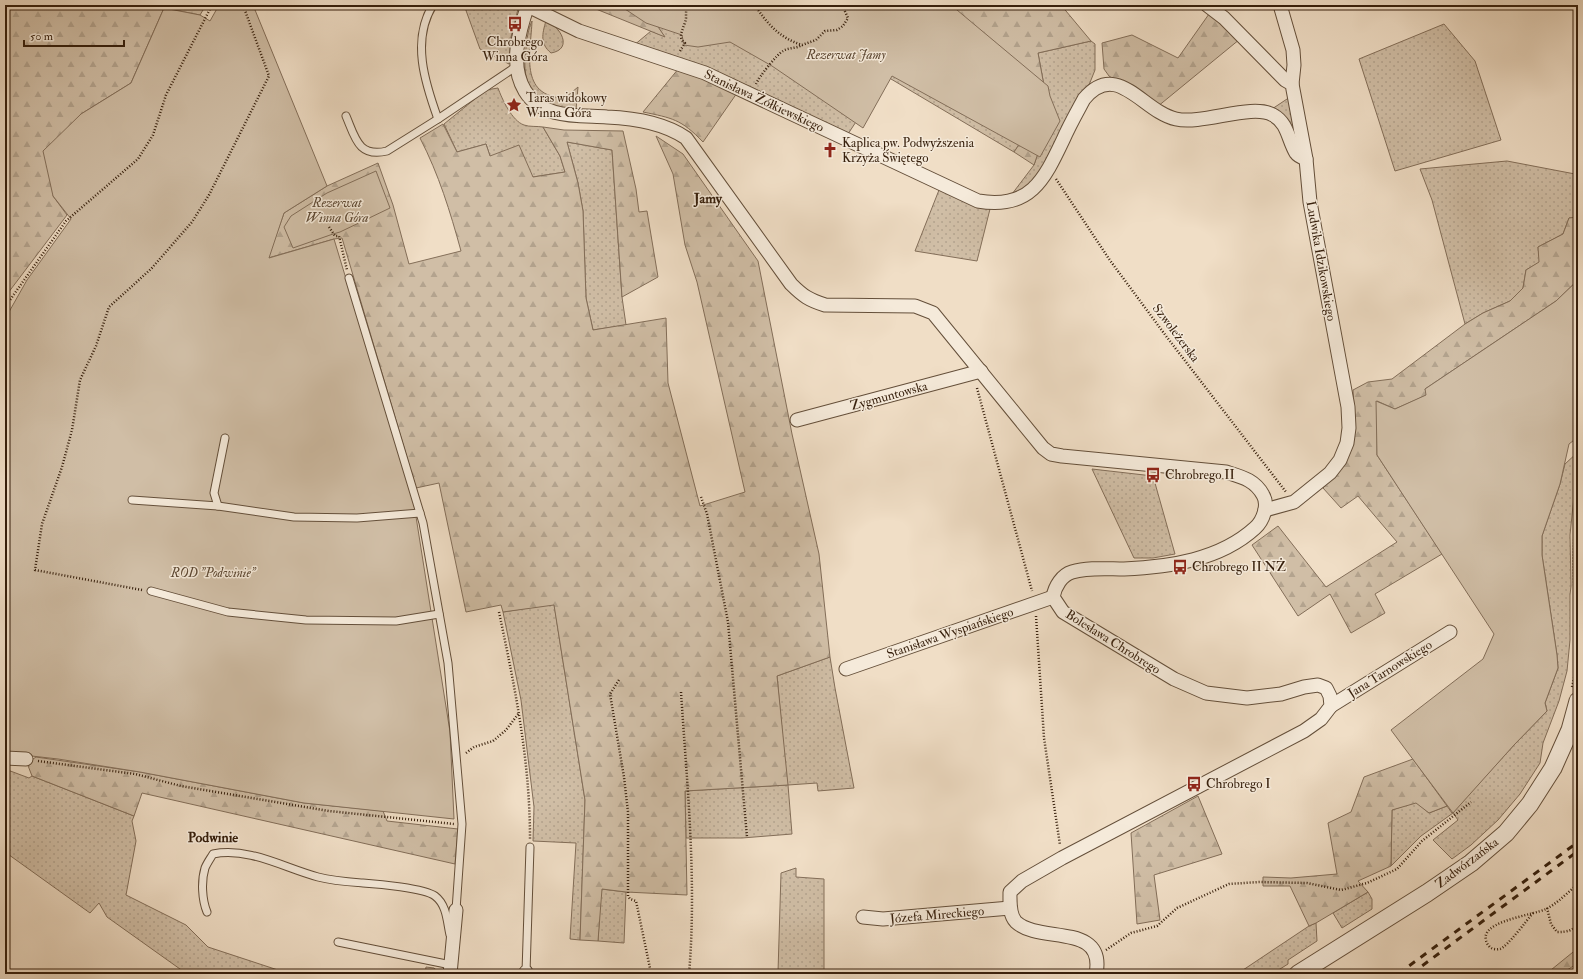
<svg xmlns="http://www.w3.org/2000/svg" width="1583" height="979" viewBox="0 0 1583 979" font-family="'IM FELL Double Pica',serif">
	<defs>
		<pattern id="grass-dots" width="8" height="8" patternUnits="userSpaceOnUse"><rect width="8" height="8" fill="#d0bea6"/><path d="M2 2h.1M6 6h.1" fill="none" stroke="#b3a38e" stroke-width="1.8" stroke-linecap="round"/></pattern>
		<pattern id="forest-firs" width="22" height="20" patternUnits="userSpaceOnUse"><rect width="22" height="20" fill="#d0bea6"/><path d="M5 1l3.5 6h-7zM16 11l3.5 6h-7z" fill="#b3a38e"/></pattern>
	</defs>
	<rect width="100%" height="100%" fill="#f0dec6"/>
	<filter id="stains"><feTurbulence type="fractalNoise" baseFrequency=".005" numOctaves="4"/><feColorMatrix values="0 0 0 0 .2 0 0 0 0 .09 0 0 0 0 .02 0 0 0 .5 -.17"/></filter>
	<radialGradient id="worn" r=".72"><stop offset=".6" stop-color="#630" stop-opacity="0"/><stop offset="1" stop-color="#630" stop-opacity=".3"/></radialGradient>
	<g fill="url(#grass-dots)" stroke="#836e59">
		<polygon points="464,5 519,5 511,37 509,64 480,49"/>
		<polygon points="643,5 904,5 1029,130 1014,152 886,76 848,134 753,88 709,69 633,46 651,31 664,36"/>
		<path d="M532 21C531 51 518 97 565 98L578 87 576 110C536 107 520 88 526 48 527 39 528 29 532 21Z"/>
		<path d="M546 21C560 26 574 49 551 53 540 44 542 34 546 21Z"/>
		<polygon points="1444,24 1475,61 1501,140 1395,171 1359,59"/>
		<polygon points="1091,41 1095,44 1095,70 1089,85 1078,100 1038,179 1009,198 1034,165 1050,118 1038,53"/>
		<path d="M498 88C502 99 512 121 524 125 529 127 537 126 543 127L560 156 565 172 533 177 490 156 486 144 457 152 444 124 486 90Z"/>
		<polygon points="1290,97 1301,143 1272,109"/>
		<polygon points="567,142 612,150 622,297 626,325 593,330 586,298 583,211 578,183"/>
		<polygon points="1507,161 1575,174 1578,173 1578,217 1569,218 1563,234 1538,247 1540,262 1526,270 1523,288 1510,301 1483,313 1465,324 1432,200 1420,169"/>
		<polygon points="939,190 990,209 977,261 915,251"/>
		<polygon points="1578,452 1578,481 1574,496 1570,535 1571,586 1570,595 1570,640 1567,671 1559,701 1543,743 1540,763 1520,794 1498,820 1471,845 1452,859 1433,840 1458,820 1453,813 1421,836 1391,866 1392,810 1416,802 1429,813 1447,806 1452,813 1514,745 1547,711 1545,703 1558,668 1557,655 1542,555 1542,536 1560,484 1565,464"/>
		<polygon points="1092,469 1153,476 1175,554 1153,558 1134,558"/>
		<polygon points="554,604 585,800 580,940 570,939 576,843 533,841 534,807 521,700 503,612"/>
		<polygon points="830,657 835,688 854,788 818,791 817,783 788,785 792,834 742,838 686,838 685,791 787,785 777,676"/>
		<polygon points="5,769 29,778 32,776 134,816 132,821 136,841 126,895 186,925 208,947 290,974 187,974 107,917 99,903 90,913 5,852"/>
		<polygon points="796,868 796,877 824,879 824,974 767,974 767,971 778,972 781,873"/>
		<polygon points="601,889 626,892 624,943 598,941"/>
		<polygon points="1368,892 1372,899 1372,909 1342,928 1333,913"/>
		<polygon points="1316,923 1317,941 1288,960 1288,964 1272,974 1237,974 1309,926"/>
		<polygon points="426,967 434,968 441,974 425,974"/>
	</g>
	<g fill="url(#forest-firs)" stroke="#836e59">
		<polygon points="5,5 206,5 200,15 164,8 131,83 81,114 53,196 67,215 5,297"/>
		<polygon points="596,5 643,5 665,37 596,9"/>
		<polygon points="904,5 1026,5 1032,9 1040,5 1061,5 1091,41 1038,53 1050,118 1034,165 1014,152 1029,130"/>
		<polygon points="1209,14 1240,39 1157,107 1109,76 1104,69 1102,43 1132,35 1178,58"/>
		<path d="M679 68 737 93 703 142C681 119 672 118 643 112Z"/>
		<path d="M443 124 457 152 486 144 490 156 519 145 533 177 565 172 560 156 543 127 564 130 623 131 636 189 639 212 647 211 658 277 622 297 612 150 567 142 578 183 583 211 586 298 593 330 666 318 668 383 700 506 745 492 697 282 685 245 673 174 656 136 683 154 758 261 792 434 819 554 830 657 777 676 788 785 685 791 687 895 626 892 602 889 598 941 580 940 585 800 554 605 503 612 501 605 466 612 439 483 416 488 342 238 334 239 268 258 284 213 327 186 378 163 393 205 409 264 461 251C450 211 439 175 420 138Z"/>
		<path d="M1578 217V280L1556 301 1425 389 1427 395 1395 409 1377 401V455L1442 554 1375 594 1385 613 1351 633 1330 594 1298 616 1252 545 1278 526 1326 587 1397 542 1358 496 1341 508 1323 488C1333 477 1344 466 1350 453 1358 434 1354 410 1353 390L1368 382 1392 379 1465 324 1483 313 1510 301 1523 288 1526 270 1539 262 1538 247 1563 234 1569 218Z"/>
		<polygon points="36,757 140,772 304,803 383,811 387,821 458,829 455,864 142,793 134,816 32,776 27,763"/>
		<polygon points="1413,759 1447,806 1429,813 1416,803 1392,810 1391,866 1358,881 1368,892 1316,923 1309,926 1290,886 1263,886 1263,877 1291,878 1337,874 1328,823 1351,812 1364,777"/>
		<polygon points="1198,796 1222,854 1154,875 1160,920 1137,924 1131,833"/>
		<polygon points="1578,948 1578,963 1561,974 1546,974"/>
	</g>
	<g fill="#d0bea6" stroke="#836e59">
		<polygon points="219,5 253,5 327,186 284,213 269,258 334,239 414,504 450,732 454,819 304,803 140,772 58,759 5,753 5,319 27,280 71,219 53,196 43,151 81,114 131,83 164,8 200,15 210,21"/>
		<polygon points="622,5 951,5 1048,86 1050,96 1060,121 1040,157 892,76 863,128 772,66 730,42 698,47 684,45 682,35 646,23 622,7"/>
		<polygon points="376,171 390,208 340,232 333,234 293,248 284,227 291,216 327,193"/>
		<polygon points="1578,280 1578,437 1569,444 1560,484 1542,536 1542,555 1557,655 1558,668 1545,703 1547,711 1514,745 1453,813 1391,730 1483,659 1494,634 1377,455 1376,401 1395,409 1426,395 1425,389 1556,301"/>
	</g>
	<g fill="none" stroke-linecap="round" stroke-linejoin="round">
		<g stroke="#644f3a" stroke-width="9">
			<g id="service">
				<path d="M433 5C411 40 425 83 438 119"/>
				<path d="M346 116C355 137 358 158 387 151L438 119 517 66"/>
				<polyline points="349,278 423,523 448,663 462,824 456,910"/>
				<polyline points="132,500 218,506 294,517 357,518 420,513"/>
				<polyline points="218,506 214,493 225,438"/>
				<polyline points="151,591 228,612 306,620 396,621 439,614"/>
				<path d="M207 912C202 900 201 881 205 868 207 863 210 859 213 854 250 847 284 868 318 877 333 881 349 882 363 883 378 884 424 888 435 896 447 905 447 922 450 935"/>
				<polyline points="338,942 451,965"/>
				<polyline points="526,972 530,847"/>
			</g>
		</g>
		<g stroke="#644f3a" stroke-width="15">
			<g id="minor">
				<path d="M528 5C519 31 509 65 525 91 542 119 578 115 607 117 633 118 664 123 686 138L791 284C803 296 809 300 825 305L915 306 933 313 1043 448 1051 454 1062 456 1226 472C1242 477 1255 480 1263 495 1269 505 1263 521 1255 528 1220 560 1169 567 1124 569 1108 569 1088 567 1072 572 1062 575 1055 586 1053 597L1063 612 1174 679 1206 693 1247 698 1281 694 1304 687 1318 685 1326 688 1330 696 1331 706 1321 719 1304 731 1062 858 1022 881 1010 892C1010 902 1009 915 1016 922 1040 944 1106 922 1096 974"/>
				<polyline points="1207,5 1224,18 1285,80 1292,84 1306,159 1310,202 1348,407 1349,428 1347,443 1340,460 1330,473 1294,502 1265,510"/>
				<polyline points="1280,5 1293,50 1294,65 1292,84"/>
				<path d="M528 6 579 31 705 73 978 201C1030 210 1044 180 1063 140 1069 126 1077 112 1084 99 1117 59 1143 112 1176 119 1203 125 1252 103 1273 115 1288 123 1288 140 1296 153 1298 156 1303 158 1306 159"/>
				<polyline points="797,420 981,371"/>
				<polyline points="846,669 1053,597"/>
				<polyline points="1331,706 1450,632"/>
				<polyline points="5,758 26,759"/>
				<polyline points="863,917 883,919 1010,908"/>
				<polyline points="450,974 456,910"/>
				<polyline points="525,974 526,972"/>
			</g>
		</g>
		<g stroke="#644f3a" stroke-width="19">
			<polyline id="tertiary" points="1298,974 1427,893 1471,863 1506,833 1530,804 1553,768 1570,730 1578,701"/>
		</g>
		<g stroke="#361f0c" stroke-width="2.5" stroke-dasharray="1 2" stroke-linecap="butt">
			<path d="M755 5C767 24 780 38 802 45L816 40 825 31 837 30 843 26 848 18 842 5"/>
			<path d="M680 51 685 43C676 37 685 27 686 18 686 14 686 10 687 5"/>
			<path d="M756 84C759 77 777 54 783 51 789 47 796 49 802 45"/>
			<polyline points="1056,179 1109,259 1166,336 1286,492"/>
			<polyline points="329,227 335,236 339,236 347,270"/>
			<polyline points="5,307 66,221 138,159 153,135 166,95 212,5"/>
			<polyline points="977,388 1032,591"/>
			<polyline points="701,497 707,514 728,622 747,837"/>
			<polyline points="142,590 35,570 42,524 62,467 72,430 80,380 96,346 109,307 151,269 192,222 209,195 269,76 243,5"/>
			<path d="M499 612C515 688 530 760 530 839"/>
			<polyline points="1036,616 1044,738 1060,845"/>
			<polyline points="619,680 610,694 624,777 628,812 628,896 630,899 636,901 651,973"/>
			<path d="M1572 687C1581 653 1576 618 1574 583 1573 554 1574 525 1578 497"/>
			<path d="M681 692C687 785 697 880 689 974"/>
			<polyline points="466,753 474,747 493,741 506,730 519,713"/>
			<polyline points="38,761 135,774 181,786 329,811 454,824"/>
			<path d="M1547 908 1551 924 1557 932C1567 932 1574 931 1578 922"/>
			<path d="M1533 913C1527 920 1507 947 1500 949 1496 950 1491 949 1489 946 1486 943 1485 938 1486 935 1490 920 1533 915 1546 909 1558 903 1568 892 1578 884"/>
			<polyline points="1106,950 1131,933 1157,926 1177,908 1229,884 1259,882 1307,883 1341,890 1367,883 1397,869 1422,841 1471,802"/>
			<polyline points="1278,974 1285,970"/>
		</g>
		<use href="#service" stroke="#f5eada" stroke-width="7"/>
		<use href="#minor" stroke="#f5eada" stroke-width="13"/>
		<use href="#tertiary" stroke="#f5eada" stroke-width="17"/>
		<g stroke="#361f0c" stroke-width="3" stroke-dasharray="7 7" stroke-linecap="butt">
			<polyline points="1398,974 1578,842"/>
			<polyline points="1411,974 1578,851"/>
		</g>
	</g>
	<defs>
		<g id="bus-bare" transform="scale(1.2)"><path d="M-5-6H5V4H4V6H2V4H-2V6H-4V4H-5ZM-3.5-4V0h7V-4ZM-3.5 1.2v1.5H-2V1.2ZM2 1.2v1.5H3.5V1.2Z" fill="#8f2418" stroke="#f5eada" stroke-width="2.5" paint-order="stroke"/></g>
		<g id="sight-bare" transform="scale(1.2)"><path d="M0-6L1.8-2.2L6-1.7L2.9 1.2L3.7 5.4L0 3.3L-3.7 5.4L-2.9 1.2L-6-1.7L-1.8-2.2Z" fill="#8f2418" stroke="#f5eada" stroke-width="2.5" paint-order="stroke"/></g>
		<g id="church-bare" transform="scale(1.2)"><path d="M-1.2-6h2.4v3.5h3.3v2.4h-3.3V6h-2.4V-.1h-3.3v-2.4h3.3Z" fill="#8f2418" stroke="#f5eada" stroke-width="2.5" paint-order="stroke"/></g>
	</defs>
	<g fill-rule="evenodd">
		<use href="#bus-bare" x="515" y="24"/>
		<use href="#sight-bare" x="514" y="105"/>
		<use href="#church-bare" x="830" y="150"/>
		<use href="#bus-bare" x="1153" y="475"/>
		<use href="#bus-bare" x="1180" y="567"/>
		<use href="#bus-bare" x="1194" y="784"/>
	</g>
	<g text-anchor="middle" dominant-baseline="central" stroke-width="3" stroke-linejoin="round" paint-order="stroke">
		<g font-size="13" fill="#361f0c" stroke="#f5eada" text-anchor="start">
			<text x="515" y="42" text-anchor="middle">Chrobrego<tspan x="515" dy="15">Winna Góra</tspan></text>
			<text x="526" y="98">Taras widokowy<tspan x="526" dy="15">Winna Góra</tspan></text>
			<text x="842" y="143">Kaplica pw. Podwyższenia<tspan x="842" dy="15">Krzyża Świętego</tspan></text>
			<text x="1165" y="475">Chrobrego II</text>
			<text x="1192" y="567">Chrobrego II NŻ</text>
			<text x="1206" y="784">Chrobrego I</text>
		</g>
		<g font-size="13" font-style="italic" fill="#5c4732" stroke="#f5eada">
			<text x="846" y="55">Rezerwat Jamy</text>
			<text x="337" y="203">Rezerwat<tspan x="337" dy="15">Winna Góra</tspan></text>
			<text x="213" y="573">ROD "Podwinie"</text>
		</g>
		<g font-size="13" fill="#361f0c" stroke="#f5eada">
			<text transform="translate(764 101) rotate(25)">Stanisława Żółkiewskiego</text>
			<text transform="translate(1321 261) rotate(80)">Ludwika Idzikowskiego</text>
			<text transform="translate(1176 333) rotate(53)">Szwoleżerska</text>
			<text transform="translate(889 396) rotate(-15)">Zygmuntowska</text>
			<text transform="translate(950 633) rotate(-19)">Stanisława Wyspiańskiego</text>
			<text transform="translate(1113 642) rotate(32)">Bolesława Chrobrego</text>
			<text transform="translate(1390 669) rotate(-32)">Jana Tarnowskiego</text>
			<text transform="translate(1467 863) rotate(-37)">Zadwórzańska</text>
			<text transform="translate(937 915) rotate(-5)">Józefa Mireckiego</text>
		</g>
		<g font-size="14" font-weight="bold" fill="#361f0c" stroke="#f5eada">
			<text x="708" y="198">Jamy</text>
			<text x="213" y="837">Podwinie</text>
		</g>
	</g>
	<rect width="1583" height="979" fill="none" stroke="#f0dec6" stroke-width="20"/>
	<rect x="6" y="6" width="1571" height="967" fill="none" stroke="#361f0c" stroke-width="2"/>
	<rect x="10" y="10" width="1563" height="959" fill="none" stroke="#361f0c"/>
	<path d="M24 40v6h100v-6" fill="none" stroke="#361f0c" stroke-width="2"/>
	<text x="30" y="40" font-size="12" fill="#361f0c" stroke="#f5eada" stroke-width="3" paint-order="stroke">50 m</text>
	<rect width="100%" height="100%" filter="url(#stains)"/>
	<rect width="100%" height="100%" fill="url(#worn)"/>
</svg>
